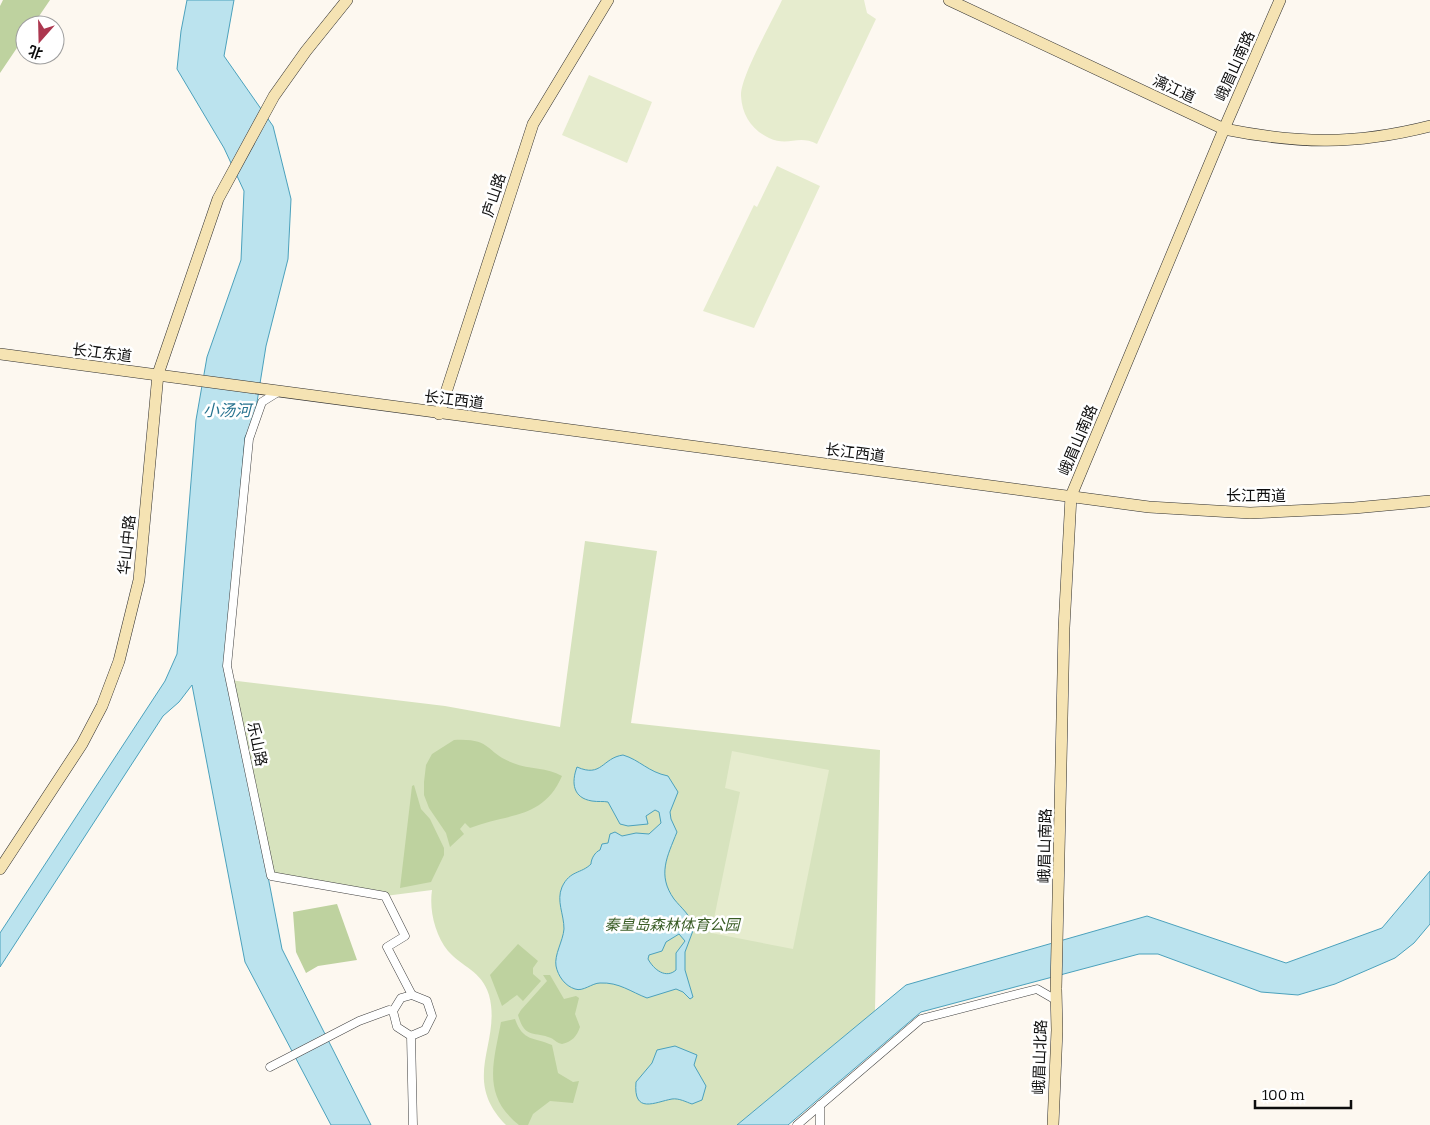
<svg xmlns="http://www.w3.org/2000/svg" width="1430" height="1125" viewBox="0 0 1430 1125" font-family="Bitter,'Noto Sans SC',serif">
	<rect width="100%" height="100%" fill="#fdf8f0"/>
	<path fill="#d7e3be" d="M585 541 657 551 631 723 880 750 875 1011 737 1125H506C460 1078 502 1043 489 995 482 971 462 967 448 951 435 935 429 910 432 890L385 896 271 876 229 680 445 706 560 727Z"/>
	<g fill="#bed29f">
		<polygon points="3,0 50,0 33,25 25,25 25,36 0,73 0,6"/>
		<path d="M454 740C493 738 484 752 513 763 530 770 547 767 562 776 543 820 507 813 470 828L465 823 460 829 464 834 450 847 446 833 429 808 424 795V782L426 765 432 754Z"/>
		<polygon points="414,785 421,809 430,819 444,848 444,855 431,882 400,888 412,786"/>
		<polygon points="337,904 357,960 318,966 306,973 296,952 293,912"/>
		<polygon points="518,944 538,961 533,968 533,974 541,981 523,1001 517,995 502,1006 490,975"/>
		<path d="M543 975H550L564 999 576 996 579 998 575 1014 580 1027C577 1036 572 1042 562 1044 557 1043 555 1040 551 1038 535 1031 525 1040 518 1015L521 1010 547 981Z"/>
		<path d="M515 1019C523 1042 534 1037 552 1045L558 1073 573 1082 579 1081 573 1103 550 1101 533 1114 528 1125H519C481 1095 494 1061 501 1022Z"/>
	</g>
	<g fill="#e6ecce">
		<path d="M782 0H864L867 13 876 19 817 144C798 134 789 147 769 138 752 130 742 115 741 96 740 77 773 20 782 0Z"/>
		<polygon points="589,75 652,102 627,163 562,135"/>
		<polygon points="777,166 820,186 754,328 703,311 754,205 757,207"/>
		<polygon points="732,751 829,770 793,949 711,933 740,792 725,788"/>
	</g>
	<g fill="#bbe3ee" stroke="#4ba1bc" fill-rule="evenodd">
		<polygon points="187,0 234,0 224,56 273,126 291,199 288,259 266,346 254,421 245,437 226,659 282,949 371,1125 331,1125 245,962 192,685 179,702 163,716 0,967 0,933 165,681 177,654 196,420 207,357 241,260 244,191 224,148 177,69 181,31"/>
		<path d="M623 755C640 760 648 772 668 776L678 792 670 812 671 819 677 832C667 857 657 875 674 899 682 909 690 914 694 928L685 952V970L693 997 690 999 683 992 676 989 647 998C631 992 619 982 600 983 592 983 583 992 575 989 565 986 558 976 556 966 554 955 563 941 564 929 564 914 556 901 562 887 570 870 581 874 591 864 591 859 595 852 600 850L602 844 608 843 610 834 615 832 622 836 636 833 649 834 661 823 659 812 655 810 646 816 648 824 628 826 620 824 608 802C603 801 598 802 592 801 573 798 571 783 577 767 602 778 602 758 623 755ZM679 934 685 941 676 953V970C666 979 654 970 648 959L649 955 662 951 666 942Z"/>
		<polygon points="1430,871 1430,924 1414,943 1395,958 1335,984 1298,995 1261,992 1158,954 1139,954 921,1012 788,1125 737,1125 906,985 1147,916 1286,963 1382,928"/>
		<path d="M675 1046 697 1055 694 1065 706 1086 702 1100 692 1104C686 1102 679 1098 672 1099 655 1102 633 1115 636 1082L652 1063 657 1050Z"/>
	</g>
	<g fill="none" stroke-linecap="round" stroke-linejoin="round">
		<g stroke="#404040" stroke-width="9">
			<g id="street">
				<polyline points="278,392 262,402 249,439 227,666 271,876 385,896 405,936 387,947 412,995 401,998 393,1011 397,1027 411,1036 413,1125"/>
				<polyline points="411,1036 425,1030 432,1016 427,1001 412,995"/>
				<polyline points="270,1067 359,1021 389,1010 393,1011"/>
				<polyline points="797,1125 921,1019 1037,989 1056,1000"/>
				<polyline points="820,1125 820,1105"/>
			</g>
		</g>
		<g stroke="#2f2f2f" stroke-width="12">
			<g id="secondary">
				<path d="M949 0 1224 129C1299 144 1355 145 1430 126"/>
				<polyline points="0,354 1149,507 1250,513 1354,508 1430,501"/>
				<polyline points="439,414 533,124 608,0"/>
				<polyline points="0,869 82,744 102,706 119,661 139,580 158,374 218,199 274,96 306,51 347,0"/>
				<polyline points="1053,1125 1057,1030 1056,989 1064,628 1071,496 1224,129 1280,0"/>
			</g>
		</g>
		<use href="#street" stroke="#fff" stroke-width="8"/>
		<use href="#secondary" stroke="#f5e3b3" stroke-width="11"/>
	</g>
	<g text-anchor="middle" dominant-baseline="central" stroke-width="5" stroke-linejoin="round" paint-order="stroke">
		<g font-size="15" fill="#0d0d0d" stroke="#fff">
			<text transform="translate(1235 66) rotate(-66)">峨眉山南路</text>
			<text transform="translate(1174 89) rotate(25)">漓江道</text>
			<text transform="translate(494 195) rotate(-72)">庐山路</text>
			<text transform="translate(102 353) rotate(7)">长江东道</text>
			<text transform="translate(454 400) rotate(7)">长江西道</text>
			<text transform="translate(1078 440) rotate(-67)">峨眉山南路</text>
			<text transform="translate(855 453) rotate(7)">长江西道</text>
			<text x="1256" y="496">长江西道</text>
			<text transform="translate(127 545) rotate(-84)">华山中路</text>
			<text transform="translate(257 744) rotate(78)">乐山路</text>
			<text transform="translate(1045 846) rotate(-89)">峨眉山南路</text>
			<text transform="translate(1040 1057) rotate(-88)">峨眉山北路</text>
		</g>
		<g font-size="15" font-style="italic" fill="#3a5d26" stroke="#fff">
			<text x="672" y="925">秦皇岛森林体育公园</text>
		</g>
		<g font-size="16" font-style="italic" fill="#27738f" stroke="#fff">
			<text x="227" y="410">小汤河</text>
		</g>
	</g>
	<g transform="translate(40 40) rotate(200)"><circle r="24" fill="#ffffff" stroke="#9e9e9e"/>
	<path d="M0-4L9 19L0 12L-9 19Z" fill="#ac374f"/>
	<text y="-8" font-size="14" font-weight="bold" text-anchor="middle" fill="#0d0d0d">北</text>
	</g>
	<path d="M1255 1100v8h96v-8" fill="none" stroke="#0d0d0d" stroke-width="2.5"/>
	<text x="1262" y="1100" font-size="15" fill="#0d0d0d" stroke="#ffffff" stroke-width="4" paint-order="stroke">100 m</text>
</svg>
